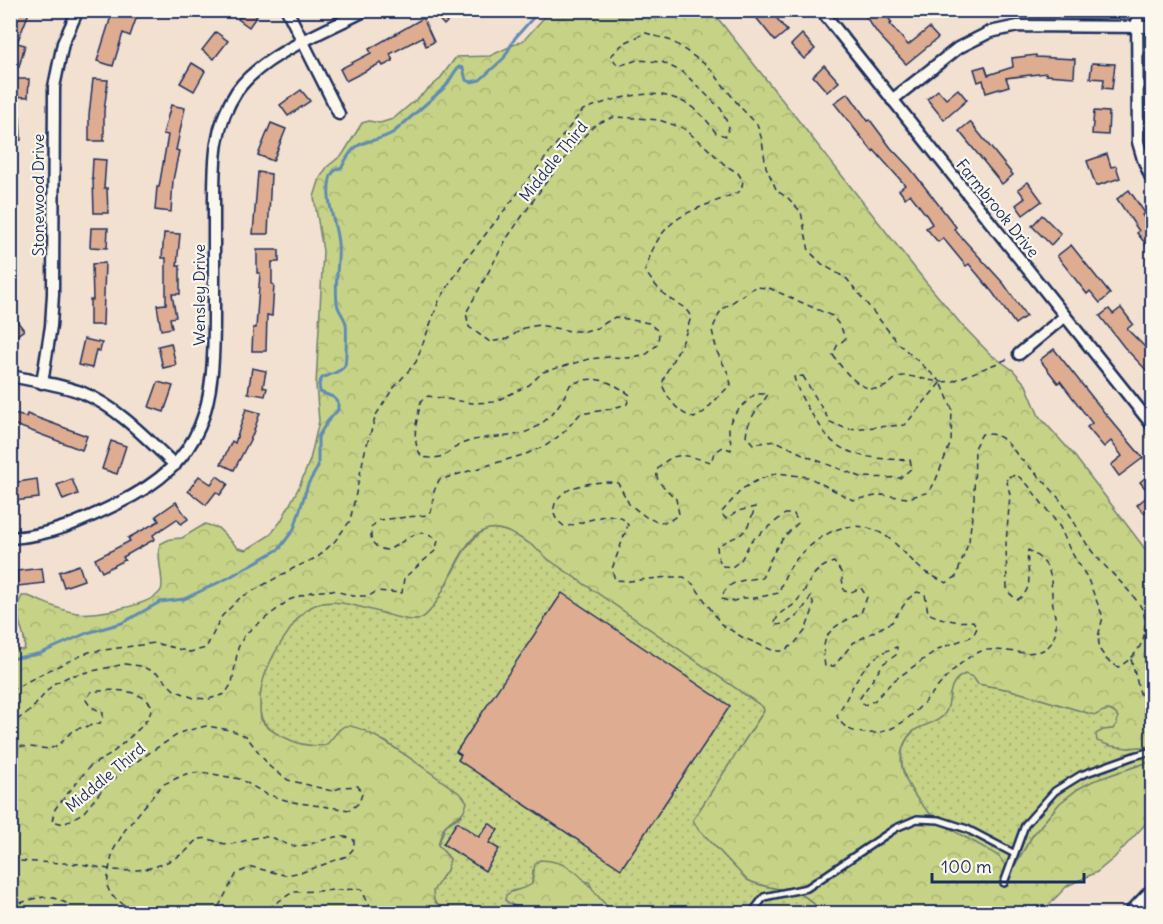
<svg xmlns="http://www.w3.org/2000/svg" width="1163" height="924" viewBox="0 0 1163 924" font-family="Delius,sans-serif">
	<defs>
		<pattern id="grass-dots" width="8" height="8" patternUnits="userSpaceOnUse" patternTransform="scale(1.5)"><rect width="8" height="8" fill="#c6d285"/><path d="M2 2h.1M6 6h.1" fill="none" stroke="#aab575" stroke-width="1.8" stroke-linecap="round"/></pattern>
		<pattern id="forest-crowns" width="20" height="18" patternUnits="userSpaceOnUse" patternTransform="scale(1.5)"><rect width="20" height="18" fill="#c6d285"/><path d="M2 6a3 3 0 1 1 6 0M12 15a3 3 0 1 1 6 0" fill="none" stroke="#aab575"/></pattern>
	</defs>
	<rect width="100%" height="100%" fill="#f2e0d0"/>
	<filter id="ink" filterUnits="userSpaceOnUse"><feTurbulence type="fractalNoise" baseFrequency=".0167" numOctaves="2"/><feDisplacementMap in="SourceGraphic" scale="12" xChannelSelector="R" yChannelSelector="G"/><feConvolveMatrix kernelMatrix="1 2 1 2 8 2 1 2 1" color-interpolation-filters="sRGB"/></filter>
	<g filter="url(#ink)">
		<g fill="url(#grass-dots)" stroke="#708072" stroke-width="1.5">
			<path d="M488 528C512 529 532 542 548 559L763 707 764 711 693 820 697 827 746 879C762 889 784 887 802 895 810 899 817 907 824 913H614L596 896 589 882 533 870 532 884 525 889 511 891 505 900 512 905 531 913H446L434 901 432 891 447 870 450 859 438 845 446 825 462 815 434 776 407 756 386 742 359 729 339 730C336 735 333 741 327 744 311 754 265 734 261 716 258 704 259 686 264 675 271 656 294 616 311 607 318 602 329 602 338 601L415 620C422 614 431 608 436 601 455 576 459 544 488 528Z"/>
			<path d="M965 674 973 677 978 684 1011 690 1091 714 1109 710 1115 713 1118 717 1117 724 1113 729 1103 730 1128 748 1152 746V761L1110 775 1078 789 1060 803 1033 835 1015 865H1003C990 847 965 838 946 827 919 810 882 759 914 731 922 724 931 724 939 719 956 708 941 684 965 674Z"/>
		</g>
		<g fill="url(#forest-crowns)" stroke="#708072" stroke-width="1.5">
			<path d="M550 11H712L925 281 961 324 990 354 1013 370 1026 385 1039 416 1073 454 1152 558V746L1128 748 1111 746 1097 741 1096 734 1103 730 1113 729 1117 724 1118 717C1111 706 1104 710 1096 715L1091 714 1011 690 978 684 973 677 965 674C941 684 957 707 939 719 929 726 916 725 908 737 887 767 920 810 946 826 962 837 981 845 998 856 1002 859 1002 863 1006 866L1015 865 1033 835 1060 803 1078 789 1093 781 1152 761V817L1114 858 1097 872 1067 886 1041 913H824C817 907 810 899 802 895 784 887 762 889 746 879L697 827 693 820 764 711 763 707 548 559C535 546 523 538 506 531 460 512 451 600 422 618 404 629 342 589 311 607 300 613 293 625 287 634 272 655 259 679 260 705 260 709 260 715 261 719 266 729 277 734 286 738 299 745 311 747 326 745 332 740 338 728 345 726 366 722 441 781 462 795L467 802C463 819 454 815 445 826 441 832 440 839 438 845L450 859 447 870 433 891 434 901 446 913H11L10 649 24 650C29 636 10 617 22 596H28C44 602 60 611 77 613 93 616 154 605 161 590 165 583 156 559 160 544L170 539 182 538 205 524 218 528 238 548 246 550 270 535 281 521 299 487 310 460 319 421 316 385 323 251 314 197 320 178 327 167 343 154 362 123 369 121 380 123 393 119 439 80 456 57 490 56 524 40Z"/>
			<path d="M540 860C581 861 588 890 614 913 581 914 532 921 505 900L506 895C514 889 523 890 532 884L535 864Z"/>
		</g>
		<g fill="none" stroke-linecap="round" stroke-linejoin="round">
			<path stroke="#618bb4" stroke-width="3" d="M10 659 39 654 87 633 122 623 160 602 184 599 228 578 279 549 294 529 308 484 318 467V437L327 422 338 410V402L333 397 320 392 319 384 322 378C328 375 342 372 345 365 346 363 347 327 346 324 345 318 340 313 338 307 333 291 340 260 338 243 336 222 325 201 330 179 331 172 336 169 342 167 358 133 370 147 394 132L444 88C450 82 453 72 459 67L463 68 466 80 471 82 480 80 504 58 515 38 540 10"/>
		</g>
		<g fill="#deac90" stroke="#1b2f5e" stroke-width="1.5">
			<polygon points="10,10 30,10 17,43 25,45 19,67 10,65"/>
			<polygon points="113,10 121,10 137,16 130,36 123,33 113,66 97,61"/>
			<polygon points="245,10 261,10 249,27 238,19"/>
			<polygon points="437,10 459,10 444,25 434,14"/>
			<polygon points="750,10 770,10 787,31 775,41"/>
			<polygon points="861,10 883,10 892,23 890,24 908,45 929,28 938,38 906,64 878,34"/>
			<polygon points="423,18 434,42 426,46 422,37 390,54 393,61 383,66 381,63 346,81 340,69 371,53 369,49"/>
			<polygon points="216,32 228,41 214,59 202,50"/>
			<polygon points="802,34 815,49 804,59 791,45"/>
			<polygon points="1036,55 1036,57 1075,59 1074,77 1046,75 1046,73 1006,78 1009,86 986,93 983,80 978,82 974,69 985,66 988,75 1013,67 1012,58"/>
			<polygon points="192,63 205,71 194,91 180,83"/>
			<polygon points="1092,63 1115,64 1112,89 1103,88 1104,79 1090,78"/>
			<polygon points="824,65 839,82 827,92 813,76"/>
			<polygon points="10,79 29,79 28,97 10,96"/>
			<polygon points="93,79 108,80 104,111 104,141 89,141 89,115"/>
			<polygon points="958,89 967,100 944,120 927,99 938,90 946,99"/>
			<polygon points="301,90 310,101 288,116 280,105"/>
			<polygon points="848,93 868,121 870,120 891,148 910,168 956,227 954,229 1004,284 1026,316 1015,324 993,293 969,264 966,266 943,238 938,242 926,228 932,224 927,216 910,194 905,198 899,190 905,185 874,150 873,152 834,103"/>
			<polygon points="171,105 185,108 176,150 179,151 173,180 171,212 155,210 157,187 159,187 168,135 163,134"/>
			<polygon points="1094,111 1109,112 1108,135 1092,134"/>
			<polygon points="10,117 20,117 21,140 10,141"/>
			<polygon points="970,122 1013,175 1002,184 959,131"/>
			<polygon points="271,123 286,129 273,161 258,155"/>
			<polygon points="1107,154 1111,167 1116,166 1120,178 1096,186 1087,161"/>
			<polygon points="93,159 106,160 104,188 107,188 108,213 94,213 93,179 92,178"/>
			<polygon points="258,172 271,174 268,234 253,234"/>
			<polygon points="1028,182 1042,201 1023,215 1016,205 1025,198 1018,189"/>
			<polygon points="1129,190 1145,213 1142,215 1152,228 1152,252 1137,233 1139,231 1117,199"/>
			<polygon points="1042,215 1061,234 1051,245 1032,226"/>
			<polygon points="91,228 108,228 107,248 90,247"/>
			<polygon points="164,233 180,234 177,266 180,266 180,294 172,294 176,317 170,318 172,328 161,330 157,305 166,304 166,258 162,258"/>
			<polygon points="1071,245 1110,294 1100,303 1090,291 1087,294 1057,256"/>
			<polygon points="257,250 279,250 279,262 272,262 272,284 274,285 272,316 267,315 266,351 252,351 253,328 256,328 260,273 257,273"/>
			<polygon points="105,263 103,325 90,325 90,300 93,300 92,264"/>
			<polygon points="1121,308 1133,324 1127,329 1152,354 1152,376 1124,347 1100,316 1109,309 1113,314"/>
			<polygon points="10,312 24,330 10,340"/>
			<polygon points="84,339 102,343 100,351 96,350 92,368 78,365"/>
			<polygon points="171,343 176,365 163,368 158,346"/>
			<polygon points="1054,349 1104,412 1143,458 1119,476 1111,465 1122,456 1111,441 1104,447 1087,427 1092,423 1060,381 1058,383 1040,360"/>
			<polygon points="252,368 266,371 263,387 267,388 265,396 248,393"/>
			<polygon points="158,382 173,386 164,412 149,407"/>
			<polygon points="246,409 260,413 252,436 234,470 221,464 232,441 235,443"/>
			<polygon points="10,413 26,417 27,414 87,436 82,450 10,423"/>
			<polygon points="111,441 126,446 117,474 102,469"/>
			<polygon points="1152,472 1152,506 1144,513 1137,505 1150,494 1140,482"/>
			<polygon points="199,476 211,484 217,476 228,484 220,495 216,492 206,505 188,491"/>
			<polygon points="37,479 39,498 14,501 12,483"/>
			<polygon points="72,479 78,494 63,500 57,485"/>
			<polygon points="176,502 188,519 181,524 177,519 153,535 155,539 123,557 125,560 102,572 95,559 130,541 128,538 159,521 156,516"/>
			<polygon points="79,565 84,580 64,587 59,572"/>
			<polygon points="42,568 44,583 18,586 17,571"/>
			<polygon points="562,593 730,706 621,869 458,760 461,755 456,752"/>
			<polygon points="457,822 479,837 489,823 498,830 489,843 499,849 485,871 443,844"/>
		</g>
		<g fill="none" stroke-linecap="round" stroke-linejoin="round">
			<g stroke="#1b2f5e" stroke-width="10">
				<g id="service">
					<polyline points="1004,883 1025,825 1055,791 1081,775 1134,756 1152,751"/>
					<polyline points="751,914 764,897 807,888 896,828 917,819 939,820 967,829 1013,853"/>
				</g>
			</g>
			<g stroke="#1b2f5e" stroke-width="15">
				<g id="minor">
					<polyline points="287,10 339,114"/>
					<polyline points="821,10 1152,425"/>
					<polyline points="1137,10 1138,142 1143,159 1152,180"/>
					<polyline points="892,100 958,48 990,32 1018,26 1152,27"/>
					<polyline points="1019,354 1065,316"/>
					<path d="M10 376C34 381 60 384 83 393 119 408 147 439 175 465"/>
					<polyline points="42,383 51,326 53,294 54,87 63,43 78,10"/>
					<path d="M10 538C50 536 82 521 117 504 208 460 214 405 214 313 214 275 214 238 214 200 214 161 214 125 237 91 262 55 326 31 366 10"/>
				</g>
			</g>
			<g stroke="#1b2f5e" stroke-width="20">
				<polyline id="secondary" points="1132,914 1152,893"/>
			</g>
			<g stroke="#1b2f5e" stroke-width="1.5" stroke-dasharray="6 4.5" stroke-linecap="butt">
				<path d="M803 376 830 422 847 429 905 425 941 382 952 409 951 442 935 482 929 492 908 498 882 495 853 500 808 477 777 473 758 480 742 489 721 513 726 519 738 511 755 507C745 538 744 532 717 546L718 557 722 566 732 567 741 560 751 541 785 514H794L798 523 784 537 775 550 762 578C746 579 724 581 722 599L731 602 743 598H755L779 593C785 570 796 557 815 542 839 523 866 520 891 540 903 550 913 563 925 572 932 576 939 579 946 583L956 577 969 541 974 500 975 446 982 434C1005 433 1007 444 1021 459 1037 474 1053 489 1065 507 1073 519 1080 534 1088 546 1099 563 1140 597 1144 614 1149 637 1138 657 1118 667L1107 660 1100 650 1098 637 1103 617 1087 577 1070 550 1060 527 1028 485 1017 475 1006 477 1010 495 1006 543 1007 591 1017 600C1037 588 1025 570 1028 550 1050 563 1051 571 1052 595 1052 605 1056 617 1056 627 1053 672 1001 642 979 652 934 672 915 743 858 732 848 730 841 725 837 716 854 687 861 657 897 647L896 655 884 663 860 698 864 705 874 701 892 682 938 649 973 636 977 628 973 621C957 623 943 620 928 613L925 594 917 592 908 599 892 622 853 643 834 666H825C819 631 833 627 861 613L867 597 861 588 851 592 844 591 841 572 834 562C808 570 811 586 796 602 787 613 781 606 774 625 793 625 802 612 811 596L814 607 805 631 795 643 784 651H774L742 637 721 624 694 585 684 577H669L629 581 615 580 612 569 628 525 621 517 607 515 565 527C557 521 551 515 555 504 562 484 600 480 618 483L629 504 646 517 657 522H668L679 514 676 499 658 481 656 471C675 448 685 456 711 462L714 453 723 447 731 450C732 443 729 438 729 430 728 416 746 403 755 394H768C759 410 748 416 746 436L753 444 776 441 811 458 861 477 900 478 912 468 910 460C884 459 848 459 829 438 824 433 820 425 815 419 806 406 798 393 794 377Z"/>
				<polyline points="942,382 953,381 1010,358"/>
				<polyline points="1131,659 1141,697 1152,717"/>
				<path d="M10 691 45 672 89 652 155 643 190 652 206 648 222 616 240 598 294 568 318 557 335 541 350 521 365 451 376 415 392 390 416 362 439 301 463 263 583 110C634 91 681 80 716 133L726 136 729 127 721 109 684 73 662 62 637 60 618 66 611 56 624 43 646 33 672 41 709 67 741 108 757 124 762 140 766 167 777 191 788 198 801 212 809 251 822 264 847 279 899 344 941 382C929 381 915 376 904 376 894 376 892 384 884 387 863 397 842 369 833 355L837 346 845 339 841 327 832 316 769 288 755 287 721 310 712 330 717 352 728 373 731 384 703 413 694 418C677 412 670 401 662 385L665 375 684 339 691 317C684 304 679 306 669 298 659 291 652 281 645 271 662 211 692 213 741 191L743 181 738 173 725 165 704 145 683 128 659 120 636 118 614 117 596 124 579 141 544 185 507 238 466 313 469 327 490 342 507 339 524 328 539 325 570 331H585L597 328 615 317 649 323 659 332 658 344 647 354 628 358 610 357 589 359 543 372 529 385 494 402 472 403 428 396 421 401C417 421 410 440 422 457 447 461 445 451 464 443 479 437 498 438 514 435 542 431 559 409 570 385 592 374 610 380 630 395L627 404 610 409 580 414 564 432 547 445 526 454 439 480C437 485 434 490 433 495 433 504 434 508 428 515L378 520 371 528C370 541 373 548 387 550 406 543 419 521 438 541L435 551 404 578 402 593 377 591 369 596H353L332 590 311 592 289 600 245 634 238 648 232 683 225 694 209 699 194 698 174 690 158 674 141 666 125 664 70 676 53 684 31 710 10 725"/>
				<path d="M10 743 19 746 50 749 61 743 73 730 100 723 103 718V713L90 706 86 700 91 692C112 689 139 688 152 706L149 717 141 727 110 755 90 766 55 809 52 821 64 824 84 812 102 790 124 770 155 749 182 732 206 726 231 730 246 736 270 767 288 780 332 791 343 787 358 786 362 794 359 803 350 810 292 802 266 794 240 779 201 772 186 774 162 785 125 830 113 851 109 870 107 886 111 895 136 914"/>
				<path d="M10 860C33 863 56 862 79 864 98 866 117 873 137 870 153 869 171 861 184 853 189 849 192 843 197 840 208 835 217 844 228 844 241 844 254 835 268 837 279 838 286 847 297 846 316 846 337 830 354 840V848L347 856 303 872 284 875 252 867 237 873 219 906 210 914"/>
				<path d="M10 906C34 900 42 891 66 903V914"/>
				<polyline points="259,914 293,892 361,889 374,914"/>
				<polyline points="356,914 360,909 371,908"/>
			</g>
			<use href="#service" stroke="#fbf7ec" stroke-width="5"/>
			<use href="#minor" stroke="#fbf7ec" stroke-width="10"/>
			<use href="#secondary" stroke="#fbf7ec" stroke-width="15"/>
		</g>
	</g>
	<g text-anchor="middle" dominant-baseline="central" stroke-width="4.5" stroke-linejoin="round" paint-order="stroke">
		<g font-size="16" fill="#1b2f5e" stroke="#fbf7ec">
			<text transform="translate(553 161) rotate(-51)">Midddle Third</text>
			<text transform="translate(38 195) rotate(-90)">Stonewood Drive</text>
			<text transform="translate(998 208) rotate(51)">Farmbrook Drive</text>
			<text transform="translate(199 295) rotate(-90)">Wensley Drive</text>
			<text transform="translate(105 777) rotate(-40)">Midddle Third</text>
		</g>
	</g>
	<rect width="1163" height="924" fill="none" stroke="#fbf7ec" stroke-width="36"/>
	<rect x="18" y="18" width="1127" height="888" fill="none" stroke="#1b2f5e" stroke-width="2" filter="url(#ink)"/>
	<path d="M932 873v9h152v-9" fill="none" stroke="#1b2f5e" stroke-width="3"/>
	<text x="941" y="873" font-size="18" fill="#1b2f5e" stroke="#fbf7ec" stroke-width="4.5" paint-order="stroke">100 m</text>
</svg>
